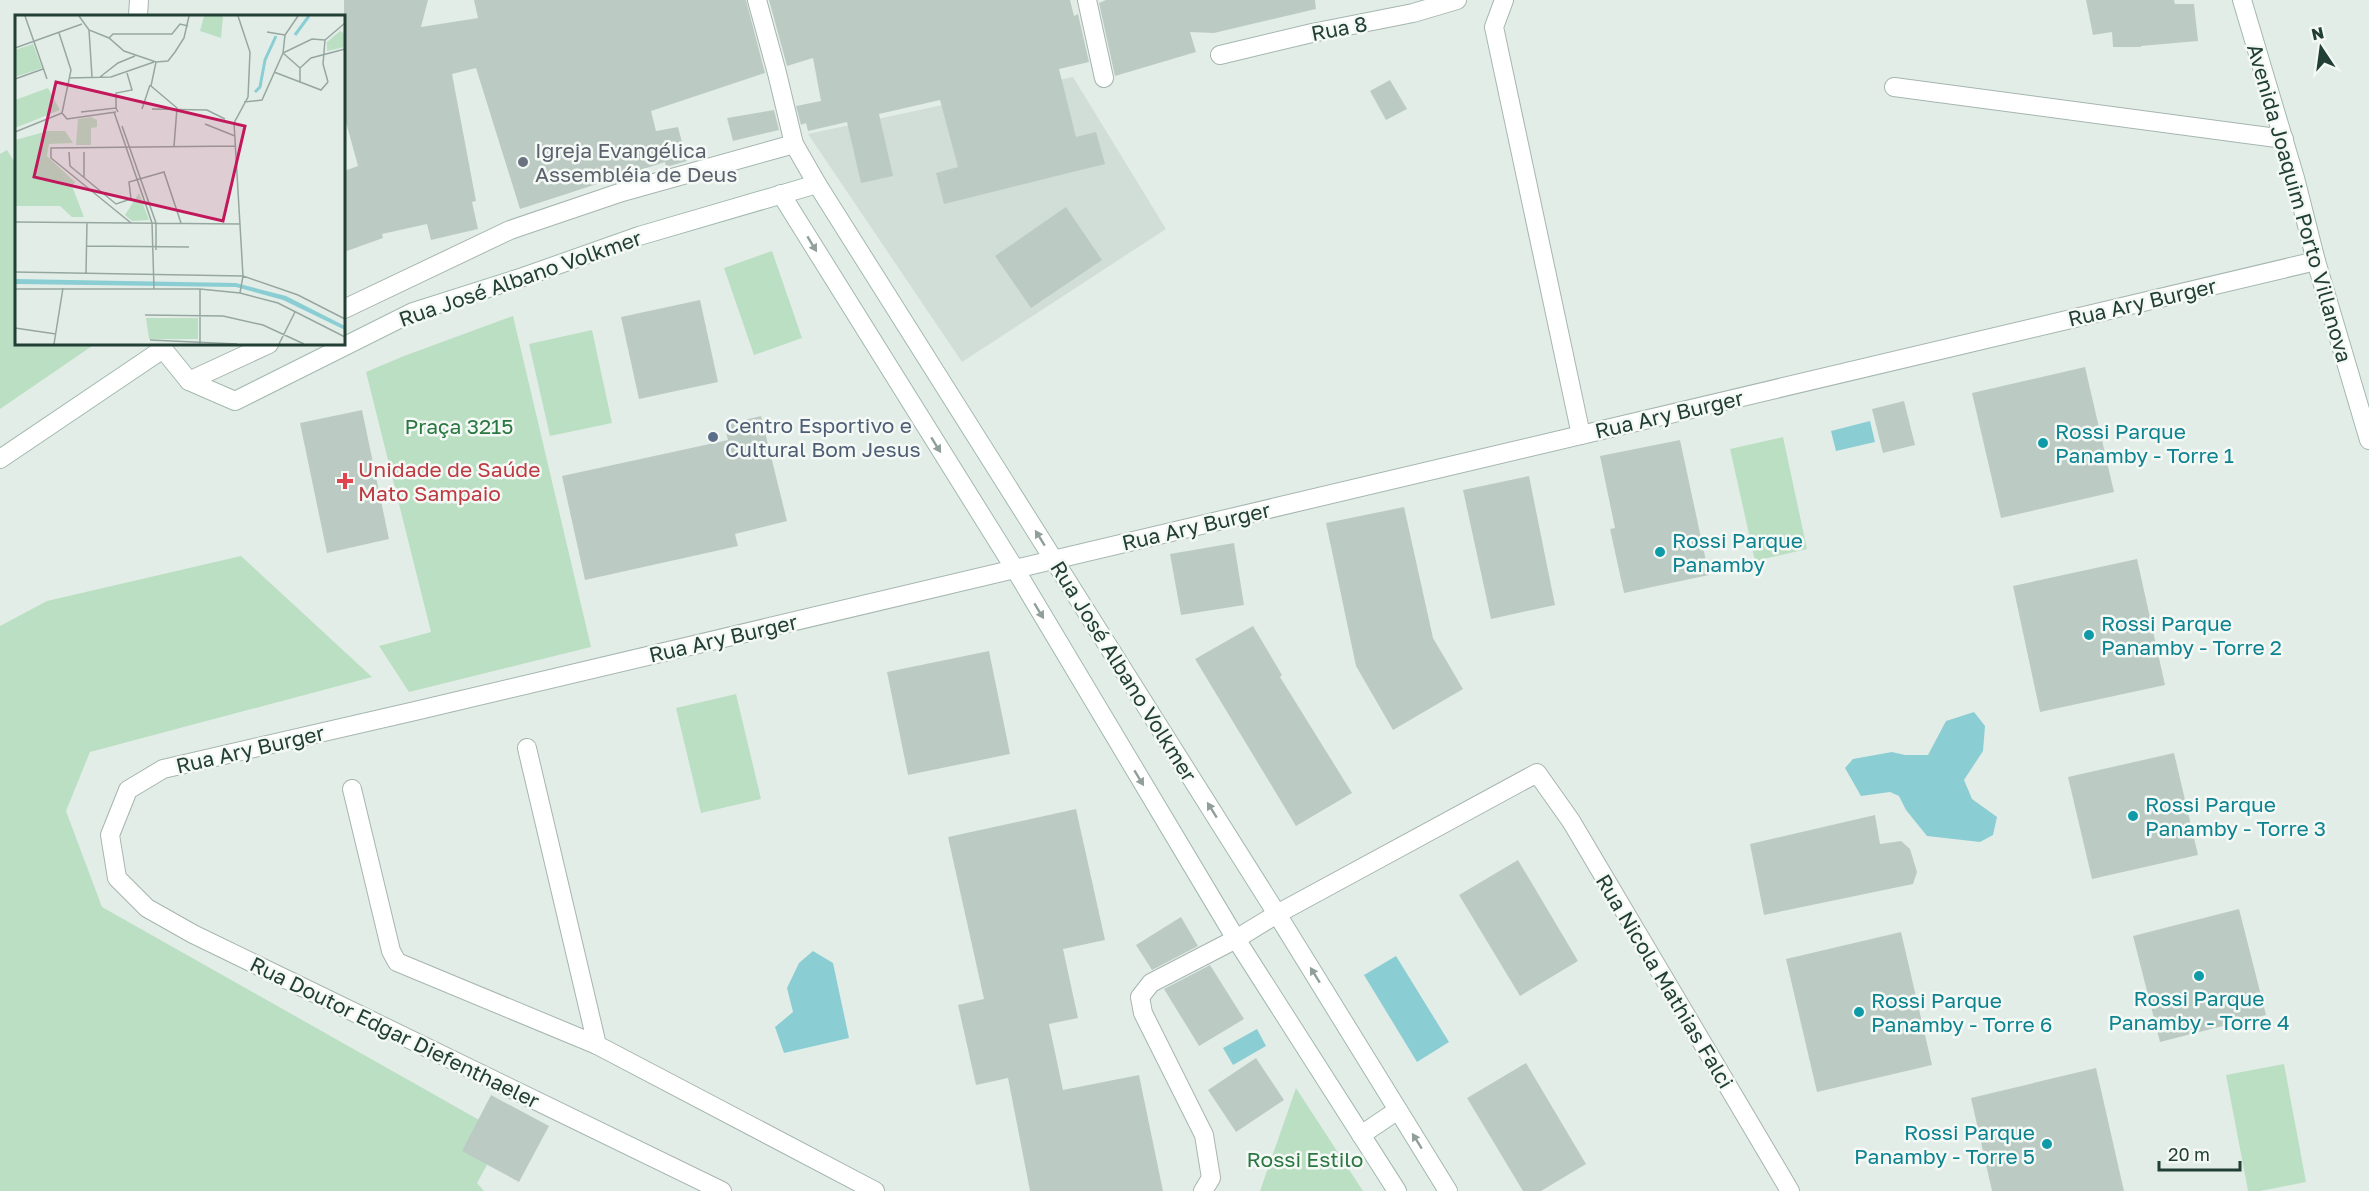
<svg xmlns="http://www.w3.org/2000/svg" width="2369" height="1191" viewBox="0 0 2369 1191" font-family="'Golos Text',sans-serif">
	<rect width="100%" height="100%" fill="#e3ede8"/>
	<polygon fill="#d1ddd7" points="1073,77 1166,229 962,362 808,134"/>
	<g fill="#bbdfc2">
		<polygon points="7,150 16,164 16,344 95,344 0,409 0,154"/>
		<polygon points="772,251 802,338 754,355 724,268"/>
		<polygon points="513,316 591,647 409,692 379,646 431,632 366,372 404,356"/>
		<polygon points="592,330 612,423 550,436 529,344"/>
		<polygon points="1783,437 1807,549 1755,561 1730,449"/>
		<polygon points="241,556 372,677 90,752 66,811 102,907 504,1134 477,1183 484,1191 0,1191 0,626 47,601"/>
		<polygon points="736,694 761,799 701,813 676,708"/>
		<polygon points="2284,1064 2306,1182 2260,1191 2248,1191 2226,1075"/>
		<polygon points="1296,1088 1363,1191 1260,1191"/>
	</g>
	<g fill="#8aced4">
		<polygon points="1870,421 1875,442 1836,451 1831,431"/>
		<polygon points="1974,712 1985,726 1983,751 1964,780 1972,799 1997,817 1993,835 1980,842 1927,836 1906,810 1899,796 1890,792 1861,796 1845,768 1853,759 1892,752 1905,755 1928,755 1946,721"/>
		<polygon points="813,951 833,963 849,1038 784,1053 775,1027 793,1012 787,988 799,963"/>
		<polygon points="1396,956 1449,1042 1417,1062 1364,975"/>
		<polygon points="1257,1029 1266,1046 1233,1065 1223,1048"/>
	</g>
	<g fill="#bbcbc3">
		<polygon points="344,0 428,0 421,27 478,18 474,0 746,0 765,73 651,111 656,131 678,127 687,161 666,167 665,162 520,209 476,68 452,74 476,201 472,202 478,229 431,240 427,224 382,234 383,238 344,252 344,171 358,166 344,115"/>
		<polygon points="769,0 1070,0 1074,16 1078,14 1089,62 1059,69 1076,137 1096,132 1105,164 944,204 936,173 958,167 940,100 879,114 893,176 861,183 847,122 808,131 806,123 801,125 796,106 821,101 813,58 787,66"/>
		<polygon points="1106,0 1315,0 1316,9 1214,33 1190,32 1196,52 1115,76 1099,3"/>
		<polygon points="2086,0 2174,0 2175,4 2194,4 2198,41 2141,46 2141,47 2113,47 2112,32 2093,35"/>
		<polygon points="1390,80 1407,109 1386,120 1370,91"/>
		<polygon points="774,110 779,130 733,141 727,118"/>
		<polygon points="1066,207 1102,260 1031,308 995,256"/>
		<polygon points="700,300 718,382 639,399 621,317"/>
		<polygon points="2085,367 2114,492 2001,518 1972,393"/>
		<polygon points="1904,401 1915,445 1883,453 1872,409"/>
		<polygon points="362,410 389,539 327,553 300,423"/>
		<polygon points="761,416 787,521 735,534 738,546 585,580 562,476 728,440 724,425"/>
		<polygon points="1680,440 1709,575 1624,593 1610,529 1615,528 1600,456"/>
		<polygon points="1529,476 1555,605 1491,619 1463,490"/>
		<polygon points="1404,507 1433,638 1463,689 1393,730 1356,666 1326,523"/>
		<polygon points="1234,543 1244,605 1181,615 1170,554"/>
		<polygon points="2137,559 2165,685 2040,712 2013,586"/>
		<polygon points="1253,626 1282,675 1280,677 1352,793 1296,826 1195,659"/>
		<polygon points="989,651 1010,754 908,775 887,672"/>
		<polygon points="2174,753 2198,855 2092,879 2068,777"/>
		<polygon points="1076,809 1105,940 1063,949 1078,1018 1049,1024 1063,1090 1139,1075 1163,1191 1030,1191 1008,1078 976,1085 958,1005 984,999 948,837"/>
		<polygon points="1875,815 1880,844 1901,841 1910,849 1917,872 1913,884 1764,915 1750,844"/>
		<polygon points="1518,860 1578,961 1520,996 1459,895"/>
		<polygon points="2239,909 2266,1015 2160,1042 2133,936"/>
		<polygon points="1181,917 1198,946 1152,970 1136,945"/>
		<polygon points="1901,932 1932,1065 1817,1092 1786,959"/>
		<polygon points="1210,965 1244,1019 1199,1046 1164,989"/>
		<polygon points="1256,1058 1284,1100 1236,1132 1208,1090"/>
		<polygon points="1526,1063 1586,1164 1541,1191 1523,1191 1467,1098"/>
		<polygon points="2096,1068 2124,1191 1992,1191 1971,1098"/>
		<polygon points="491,1095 549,1126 519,1182 462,1151"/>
	</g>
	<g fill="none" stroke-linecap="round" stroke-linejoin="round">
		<g stroke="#a5b5af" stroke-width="20">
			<g id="street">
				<polyline points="757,0 777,73 794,144"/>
				<polyline points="1087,0 1104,78"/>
				<polyline points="1504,0 1494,27 1581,435"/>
				<polyline points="138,16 139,0"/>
				<polyline points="1220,55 1312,33 1413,13 1457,0"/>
				<polyline points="1894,87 2284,139"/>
				<polyline points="344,309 510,230 622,192 794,144 817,184"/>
				<polyline points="189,381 269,344"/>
				<polyline points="527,748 597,1045"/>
				<polyline points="352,789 391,951 397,962 597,1045 875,1191"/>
				<polyline points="722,1191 193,934 147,908 117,878 110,835 128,790 163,769 415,711 2316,261"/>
				<polyline points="1203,1191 1211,1178 1204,1135 1143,1013 1140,997 1151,983 1236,939 1277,914 1537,773 1571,821 1790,1191"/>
			</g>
		</g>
		<g stroke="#a1b9af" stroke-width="20">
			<g id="secondary">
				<polyline points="2242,0 2295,178 2316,261 2369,440"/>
				<polyline points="781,194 1015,569 1236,939 1397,1191"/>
				<polyline points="0,459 163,349 189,381 235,401 413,312 523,277 639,236 817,184 1277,914 1448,1191"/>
				<polyline points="1361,1135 1398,1110"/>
			</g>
		</g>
		<use href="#street" stroke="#fff" stroke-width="18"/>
		<use href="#secondary" stroke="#fff" stroke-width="18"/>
	</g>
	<defs><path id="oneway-solid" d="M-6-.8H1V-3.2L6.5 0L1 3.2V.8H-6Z" transform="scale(1.5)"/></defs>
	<g fill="#909f9a">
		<use href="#oneway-solid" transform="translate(812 244) rotate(59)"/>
		<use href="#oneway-solid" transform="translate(936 445) rotate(58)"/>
		<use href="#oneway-solid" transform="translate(1040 538) rotate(-122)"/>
		<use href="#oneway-solid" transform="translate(1039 611) rotate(59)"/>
		<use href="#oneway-solid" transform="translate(1139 778) rotate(59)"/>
		<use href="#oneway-solid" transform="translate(1212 810) rotate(-122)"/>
		<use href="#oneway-solid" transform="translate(1315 975) rotate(-122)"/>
		<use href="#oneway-solid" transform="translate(1417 1141) rotate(-122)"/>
	</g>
	<circle fill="#6b7280" stroke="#f4f9f6" stroke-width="2" cx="523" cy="162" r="6"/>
	<circle fill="#5c6f8a" stroke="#f4f9f6" stroke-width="2" cx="713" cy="437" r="6"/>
	<g fill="#0f9aa8" stroke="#f4f9f6" stroke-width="2">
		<circle cx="2043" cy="443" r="6"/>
		<circle cx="1660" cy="552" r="6"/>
		<circle cx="2089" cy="635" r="6"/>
		<circle cx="2133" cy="816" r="6"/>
		<circle cx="2199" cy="976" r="6"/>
		<circle cx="1859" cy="1012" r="6"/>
		<circle cx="2047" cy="1144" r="6"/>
	</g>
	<path fill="#e0444e" stroke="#f4f9f6" stroke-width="2" d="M342 472h6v6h6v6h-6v6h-6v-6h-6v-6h6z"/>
	<g text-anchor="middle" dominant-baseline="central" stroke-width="5" stroke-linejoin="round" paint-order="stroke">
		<g font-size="21" fill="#223f35" stroke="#f4f9f6">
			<text transform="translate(1339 28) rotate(-11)">Rua 8</text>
			<text transform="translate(2300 203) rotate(74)">Avenida Joaquim Porto Villanova</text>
			<text transform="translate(520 278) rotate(-19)">Rua José Albano Volkmer</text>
			<text transform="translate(2142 302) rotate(-13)">Rua Ary Burger</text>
			<text transform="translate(1669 414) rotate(-13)">Rua Ary Burger</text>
			<text transform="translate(1196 526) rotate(-13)">Rua Ary Burger</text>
			<text transform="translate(723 638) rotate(-13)">Rua Ary Burger</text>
			<text transform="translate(1124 671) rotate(58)">Rua José Albano Volkmer</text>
			<text transform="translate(250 749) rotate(-13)">Rua Ary Burger</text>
			<text transform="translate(1665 981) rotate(59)">Rua Nicola Mathias Falci</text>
			<text transform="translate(395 1032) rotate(26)">Rua Doutor Edgar Diefenthaeler</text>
		</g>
		<g font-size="21" fill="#5b616d" stroke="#f4f9f6" text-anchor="start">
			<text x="535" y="150">Igreja Evangélica<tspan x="535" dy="24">Assembléia de Deus</tspan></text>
		</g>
		<g font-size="21" fill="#4e5e75" stroke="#f4f9f6" text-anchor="start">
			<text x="725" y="425">Centro Esportivo e<tspan x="725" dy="24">Cultural Bom Jesus</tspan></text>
		</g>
		<g font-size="21" fill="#2b7742" stroke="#f4f9f6">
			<text x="459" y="426">Praça 3215</text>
			<text x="1305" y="1159">Rossi Estilo</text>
		</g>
		<g font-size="21" fill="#0d838f" stroke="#f4f9f6" text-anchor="start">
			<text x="2055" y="431">Rossi Parque<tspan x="2055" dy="24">Panamby - Torre 1</tspan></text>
			<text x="1672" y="540">Rossi Parque<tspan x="1672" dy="24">Panamby</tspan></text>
			<text x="2101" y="623">Rossi Parque<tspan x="2101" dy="24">Panamby - Torre 2</tspan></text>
			<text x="2145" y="804">Rossi Parque<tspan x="2145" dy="24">Panamby - Torre 3</tspan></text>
			<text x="2199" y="998" text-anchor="middle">Rossi Parque<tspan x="2199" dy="24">Panamby - Torre 4</tspan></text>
			<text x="1871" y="1000">Rossi Parque<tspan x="1871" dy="24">Panamby - Torre 6</tspan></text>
			<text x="2035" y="1132" text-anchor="end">Rossi Parque<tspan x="2035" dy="24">Panamby - Torre 5</tspan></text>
		</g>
		<g font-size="21" fill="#be3a42" stroke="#f4f9f6" text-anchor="start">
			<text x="358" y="469">Unidade de Saúde<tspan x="358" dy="24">Mato Sampaio</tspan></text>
		</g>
	</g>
	<g transform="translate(15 15)">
		<rect width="330" height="330" fill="#e3ede8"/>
		<path d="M189 1H208L206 23 185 16ZM325 16 330 19V32L312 36V27ZM18 29 27 53 0 62V35ZM33 73 45 95 0 113V85ZM76 102 82 105V112L76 113V130H61L63 104ZM33 116H50L58 128 34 129 32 141 60 167 57 171 69 202H57L45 191H0V125ZM124 178 134 205 117 206 110 200ZM131 303H183V324H134Z" fill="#bbdfc2"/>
		<path d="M0 264 221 268 271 281 330 311V315L268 285 221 272 0 269Z" fill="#8aced4"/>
		<path fill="none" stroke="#8aced4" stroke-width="3" d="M280 20 294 1M240 77 245 72 250 45 261 21"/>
		<path fill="none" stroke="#96a7a0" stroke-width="1.5" d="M10 1 32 64M64 1 74 15 94 23 109 36 141 47 153 46 160 37 169 23 174 1M223 1 235 37 233 82 219 108 228 261 225 278M74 15 77 62M252 17 270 20M44 18 56 55 47 98M94 23 98 19H157L165 9 173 11M310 25 308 49 313 67M310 25 330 8M0 33 67 9M268 38 297 24 310 25M268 38 285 53V68M141 47 136 71 162 93 159 131M285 53 296 43 330 34M259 57 306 75 313 67M85 62 103 48 120 41M54 63 96 62 139 47M0 64 28 54M229 87 247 85 268 38 270 20 283 1M101 93V78L117 75 112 58M127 94 135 70M137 94 192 95 210 104M66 97 101 93 103 97M99 97 137 208 139 274M47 98 52 104 101 97M190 109 220 121M107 111 141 208V235M0 117 47 98M54 137 55 151 101 189 116 184 114 167 149 157 166 208M69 137V162M0 207 225 209M116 208 36 143V133L221 131M72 231 174 232M0 257 228 261 283 280 330 304M71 258 72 207M0 274H185L225 278 263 288 330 322M130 300 208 301 248 310 289 329M0 313 41 319M135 325 222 329M39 329 48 273M185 329V274M264 329 280 297"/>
		<path fill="#c2185b" fill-opacity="0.15" stroke="#c2185b" stroke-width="3" d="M41 67 230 111 208 206 19 162Z"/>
		<rect width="330" height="330" fill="none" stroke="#223f35" stroke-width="3"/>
	</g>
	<g transform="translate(2321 48) rotate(347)" stroke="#f4f9f6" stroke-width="4.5" paint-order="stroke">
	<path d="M0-4.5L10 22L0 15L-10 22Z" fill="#223f35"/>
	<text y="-9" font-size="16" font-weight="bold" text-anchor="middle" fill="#223f35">N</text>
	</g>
	<path d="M2159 1161v9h81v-9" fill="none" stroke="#223f35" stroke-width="3"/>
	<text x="2168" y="1161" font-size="18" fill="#223f35" stroke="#f4f9f6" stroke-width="4.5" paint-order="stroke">20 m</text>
</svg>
